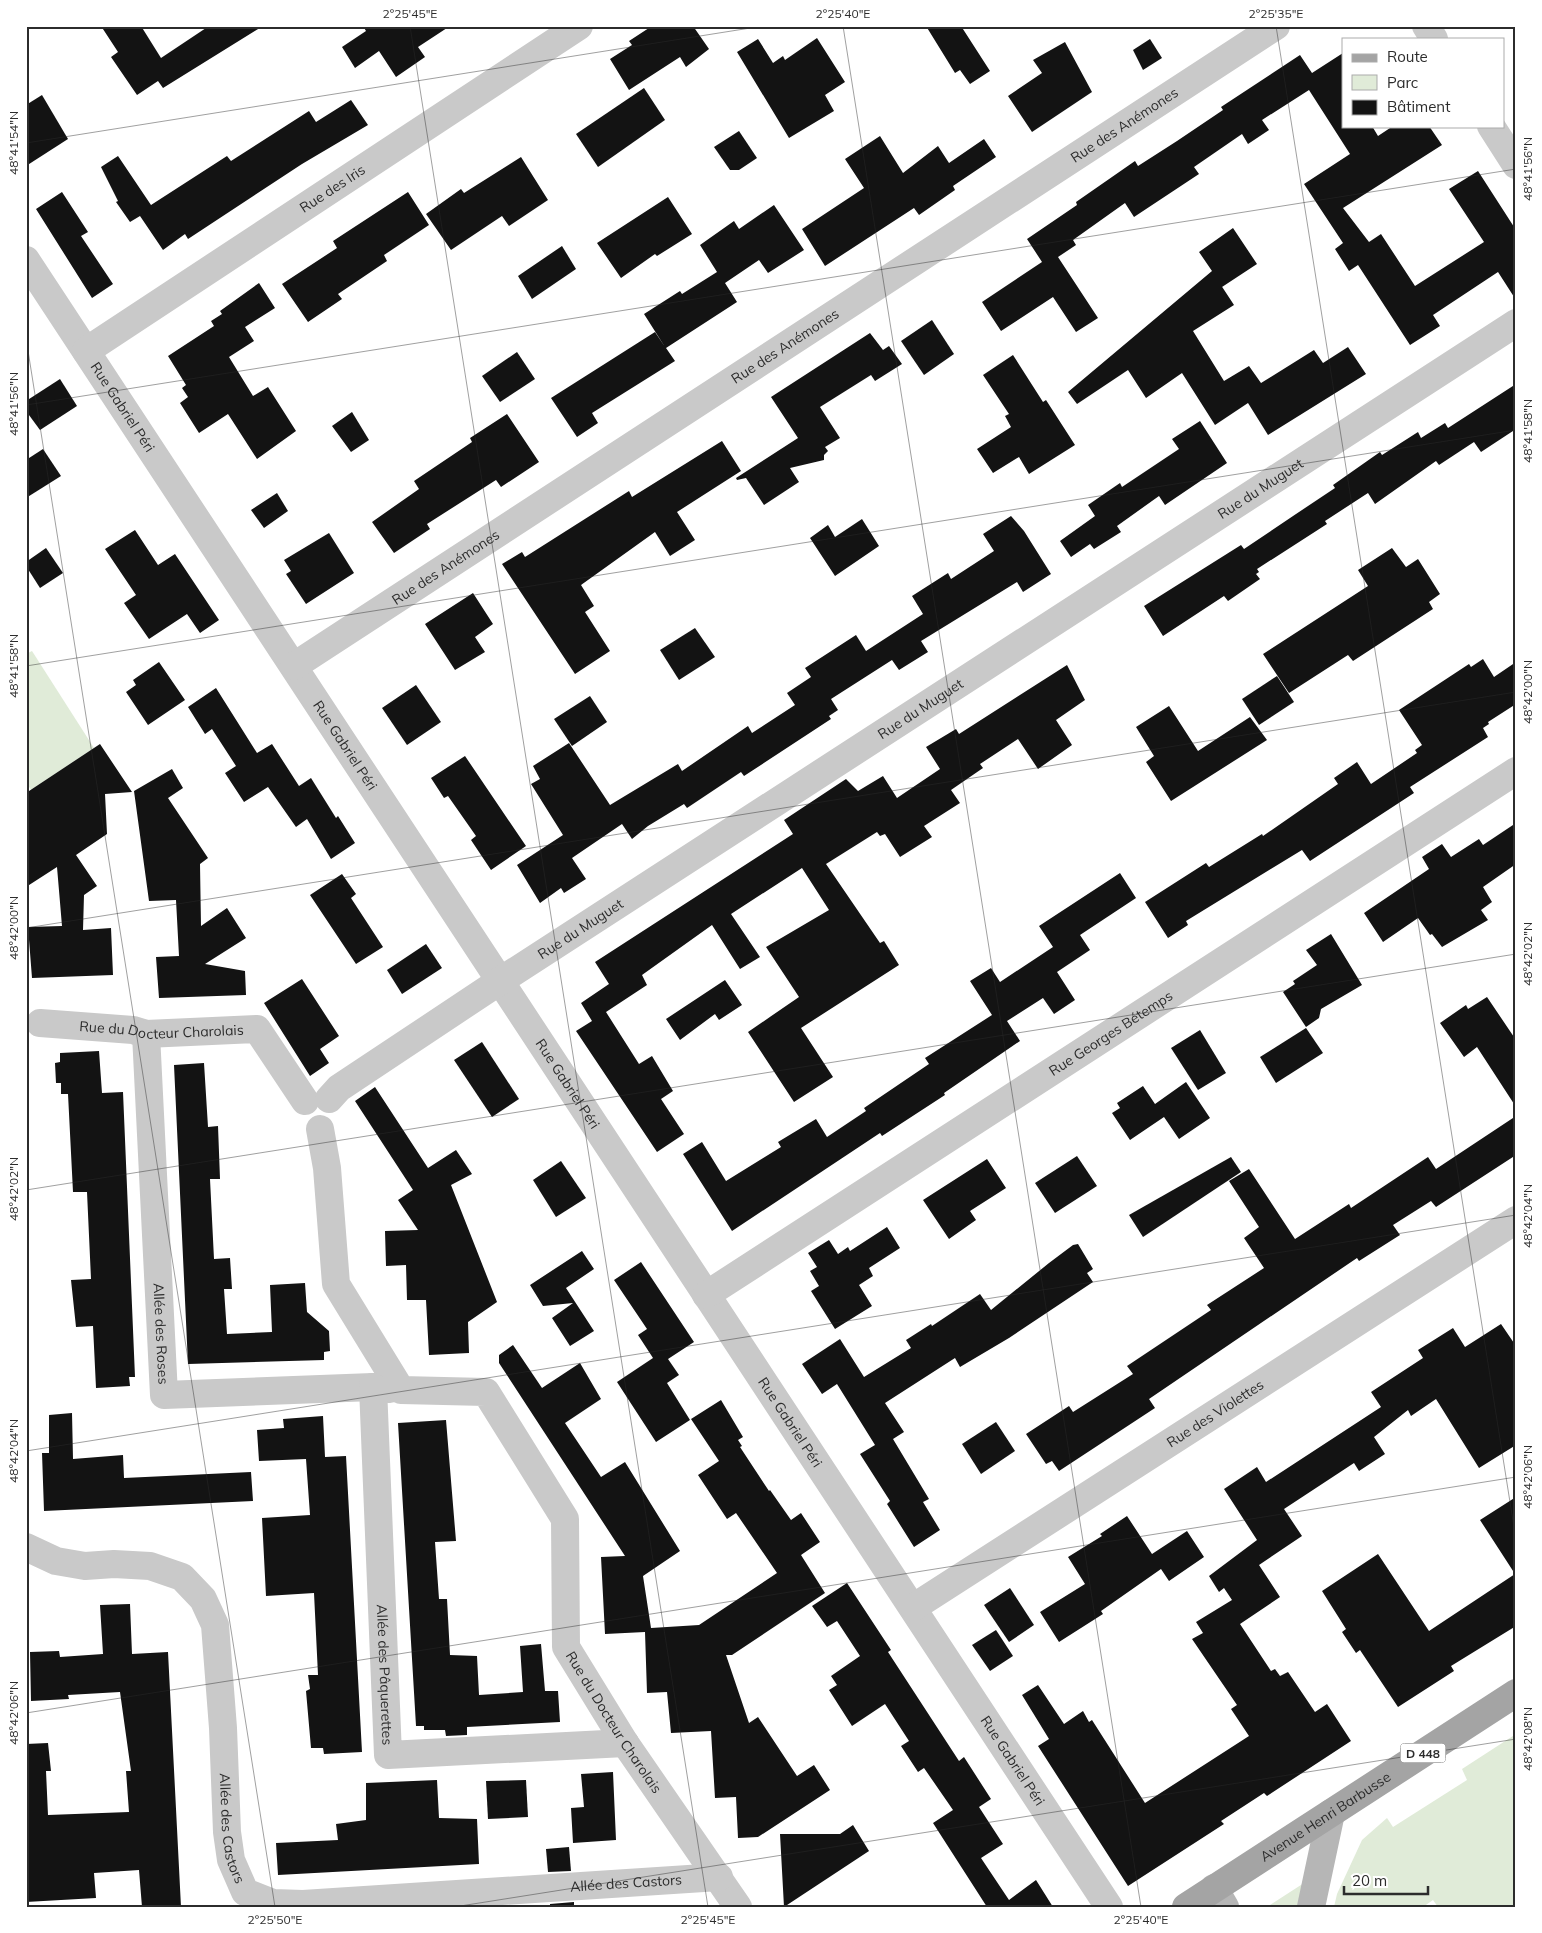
<svg xmlns="http://www.w3.org/2000/svg" width="1542" height="1933" viewBox="0 0 1542 1933" font-family="Mulish,sans-serif">
	<rect width="100%" height="100%" fill="#fff"/>
	<g fill="#e0ebd8">
		<polygon points="32,651 94,748 31,790 26,782 26,654"/>
		<polygon points="1516,1734 1516,1907 1438,1907 1433,1900 1423,1907 1334,1907 1337,1894 1362,1840 1387,1818 1393,1827 1467,1780 1462,1769"/>
		<polygon points="1304,1883 1301,1907 1267,1907"/>
	</g>
	<g fill="#131313">
		<polygon points="101,26 141,26 161,58 209,26 263,26 163,88 158,81 137,95 111,57 118,52"/>
		<polygon points="363,26 450,26 418,47 425,57 396,77 379,51 355,68 342,47 366,31"/>
		<polygon points="652,26 693,26 709,49 686,67 680,57 629,90 610,59 632,45 629,41"/>
		<polygon points="926,26 961,26 990,71 970,84 960,70 955,73"/>
		<polygon points="817,38 845,82 825,95 834,111 789,138 737,52 758,39 773,63 783,56 785,60"/>
		<polygon points="1150,39 1162,58 1143,70 1133,50"/>
		<polygon points="1065,42 1092,92 1032,132 1008,96 1042,73 1033,60"/>
		<polygon points="1343,53 1343,126 1372,126 1378,136 1393,126 1429,126 1442,145 1343,208 1369,242 1381,234 1415,286 1484,242 1449,189 1478,171 1516,230 1516,300 1498,272 1433,315 1440,326 1410,345 1358,265 1349,271 1335,249 1343,243 1304,184 1350,154 1309,90 1262,120 1269,130 1248,144 1242,134 1194,167 1199,174 1134,217 1125,203 1073,240 1076,245 1058,257 1098,318 1076,332 1053,297 1001,331 982,302 1042,262 1027,239 1077,205 1076,202 1135,161 1138,166 1177,141 1223,110 1221,107 1300,55 1312,73"/>
		<polygon points="644,88 665,120 598,167 576,134"/>
		<polygon points="42,95 68,139 26,166 26,105"/>
		<polygon points="351,100 368,125 302,164 188,239 185,234 163,250 140,216 130,222 116,202 118,201 101,167 118,156 151,205 227,156 231,161 309,111 316,122"/>
		<polygon points="739,131 757,158 739,170 730,170 714,147"/>
		<polygon points="880,136 903,173 938,146 949,163 984,139 996,157 953,186 955,190 919,215 914,208 825,266 802,229 864,188 845,159"/>
		<polygon points="521,157 548,200 509,226 502,216 451,250 426,214 461,189 464,193"/>
		<polygon points="62,192 88,232 81,236 113,284 92,298 36,209"/>
		<polygon points="408,192 429,225 384,255 387,261 338,294 342,299 308,322 282,284 337,248 333,241"/>
		<polygon points="668,197 692,234 657,256 655,254 621,278 597,243"/>
		<polygon points="774,205 804,250 768,273 759,260 725,283 737,302 666,348 675,361 592,413 598,423 577,437 551,398 655,332 665,347 644,314 680,291 682,294 717,272 700,245 734,221 739,229"/>
		<polygon points="1233,228 1257,264 1222,287 1215,276 1234,305 1193,331 1224,381 1249,366 1261,383 1314,350 1323,363 1348,347 1366,374 1268,435 1248,403 1215,425 1182,373 1146,398 1128,370 1077,404 1068,392 1212,271 1199,252"/>
		<polygon points="562,246 576,269 532,299 518,276"/>
		<polygon points="259,283 275,308 245,327 254,341 229,357 253,396 268,387 296,431 257,459 228,414 199,433 180,403 188,397 182,388 186,385 168,356 214,326 211,321 222,314 220,311"/>
		<polygon points="932,320 954,354 924,375 901,341"/>
		<polygon points="870,333 883,350 889,346 902,364 875,381 871,375 820,407 840,438 825,447 828,451 824,455 824,460 790,468 799,482 764,505 746,478 737,480 736,478 798,438 771,397"/>
		<polygon points="517,352 535,379 500,402 482,376"/>
		<polygon points="1013,355 1043,402 1046,400 1075,445 1029,474 1019,457 993,473 977,449 1011,427 1005,416 1009,414 983,375"/>
		<polygon points="60,379 77,406 40,430 26,411 26,401"/>
		<polygon points="1516,384 1516,429 1481,452 1474,442 1439,465 1436,461 1375,504 1368,493 1325,521 1327,524 1257,569 1259,572 1256,574 1260,579 1228,601 1224,596 1163,636 1144,606 1241,545 1244,549 1296,514 1335,488 1333,485 1380,452 1382,455 1418,432 1421,438 1445,423 1448,428"/>
		<polygon points="352,412 369,440 351,452 332,426"/>
		<polygon points="507,414 539,462 501,487 496,480 427,524 430,529 394,553 372,522 419,489 414,481 472,442 470,438"/>
		<polygon points="1200,421 1227,463 1165,505 1159,496 1117,526 1121,532 1094,549 1090,544 1071,557 1060,541 1095,516 1088,505 1120,483 1122,487 1179,449 1172,439"/>
		<polygon points="722,441 741,471 677,512 695,540 670,556 655,532 581,585 594,606 585,612 610,651 575,674 502,564 522,552 525,557 629,491 632,497"/>
		<polygon points="43,449 61,476 26,498 26,460"/>
		<polygon points="277,493 288,511 264,528 251,510"/>
		<polygon points="1011,516 1024,531 1051,574 1023,592 1017,582 921,641 928,652 899,670 892,660 831,699 838,710 829,716 831,719 744,776 741,772 687,808 684,804 648,826 632,839 622,824 572,858 586,879 564,893 561,888 540,903 517,865 563,835 531,784 540,779 533,766 569,743 610,805 678,764 682,771 748,726 752,733 795,705 787,693 811,677 805,668 856,635 866,651 923,614 912,596 948,573 951,579 994,551 983,534"/>
		<polygon points="862,519 879,546 835,576 810,538 828,525 835,537"/>
		<polygon points="135,530 158,565 175,554 219,620 200,633 187,614 149,639 124,603 136,595 105,549"/>
		<polygon points="329,533 354,573 306,604 286,574 291,571 284,560"/>
		<polygon points="46,548 63,573 40,588 26,566 26,562"/>
		<polygon points="1392,548 1406,567 1418,559 1440,594 1429,602 1433,609 1353,661 1348,655 1289,693 1263,654 1368,586 1358,570"/>
		<polygon points="473,593 493,624 475,637 485,652 455,670 425,624"/>
		<polygon points="695,628 715,657 679,680 660,650"/>
		<polygon points="1483,659 1494,677 1516,662 1516,704 1488,722 1489,724 1483,728 1488,737 1410,787 1414,793 1310,861 1302,850 1186,921 1188,925 1168,938 1145,902 1206,863 1209,867 1262,834 1263,836 1338,784 1334,778 1357,762 1371,784 1417,753 1415,750 1422,745 1399,710 1469,664 1471,667"/>
		<polygon points="159,662 185,700 148,725 126,692 136,685 133,680"/>
		<polygon points="1067,665 1085,700 1056,720 1072,745 1038,769 1018,739 980,764 983,768 951,790 960,803 924,826 932,837 900,857 885,834 880,836 877,832 826,864 880,943 884,941 899,965 801,1028 833,1077 794,1102 748,1032 799,997 766,947 829,910 802,868 731,914 760,957 740,969 712,925 642,975 647,985 606,1012 639,1064 652,1056 673,1091 661,1099 684,1134 657,1152 576,1031 592,1021 581,1003 609,984 595,962 793,834 784,820 846,779 858,791 883,776 897,798 940,769 926,747 956,729 959,734"/>
		<polygon points="1277,676 1294,702 1259,725 1242,699"/>
		<polygon points="416,685 441,722 407,745 382,708"/>
		<polygon points="216,688 257,753 272,744 299,786 311,778 336,818 338,816 355,843 331,859 307,819 296,827 268,787 244,802 225,773 236,766 212,729 205,734 188,707"/>
		<polygon points="590,696 607,722 572,746 554,719"/>
		<polygon points="1169,706 1198,751 1250,717 1267,740 1171,801 1146,762 1154,756 1136,727"/>
		<polygon points="100,744 132,792 105,794 107,834 76,855 97,886 84,895 83,930 111,928 113,975 32,978 28,927 62,926 57,867 26,887 26,793"/>
		<polygon points="465,756 526,846 491,870 471,840 476,836 448,796 444,798 431,778"/>
		<polygon points="172,769 183,788 168,798 208,858 200,864 201,926 227,908 246,938 205,964 245,971 246,995 159,998 156,957 179,956 176,900 149,901 134,791"/>
		<polygon points="1516,823 1516,864 1483,887 1492,902 1481,910 1488,920 1442,947 1432,934 1430,935 1418,918 1383,942 1364,913 1429,869 1422,857 1442,844 1451,857 1479,839 1483,845"/>
		<polygon points="1120,873 1136,898 1080,935 1090,950 1057,972 1075,1000 1054,1014 1043,998 1007,1021 1020,1041 944,1093 945,1095 882,1136 880,1133 732,1231 683,1154 702,1142 726,1181 781,1147 778,1142 816,1119 827,1137 866,1111 864,1108 929,1064 925,1058 992,1015 970,981 991,968 1000,982 1053,947 1039,926"/>
		<polygon points="342,874 356,894 351,898 383,947 356,964 310,895"/>
		<polygon points="1331,934 1362,985 1321,1009 1319,1018 1306,1027 1283,992 1295,984 1293,981 1317,965 1306,950"/>
		<polygon points="426,944 442,968 402,994 387,970"/>
		<polygon points="302,979 339,1036 320,1049 329,1063 310,1076 264,1003"/>
		<polygon points="725,980 742,1005 719,1020 715,1014 680,1040 666,1019"/>
		<polygon points="1487,997 1516,1040 1516,1107 1477,1047 1464,1057 1440,1023 1466,1005 1468,1009"/>
		<polygon points="1306,1028 1323,1053 1276,1083 1260,1057"/>
		<polygon points="1200,1030 1226,1073 1198,1090 1171,1048"/>
		<polygon points="482,1042 519,1099 492,1117 454,1060"/>
		<polygon points="99,1051 102,1093 123,1092 135,1377 129,1377 130,1386 96,1388 93,1326 76,1327 71,1280 91,1279 87,1192 73,1192 68,1094 61,1094 61,1083 56,1083 55,1063 60,1062 60,1053"/>
		<polygon points="204,1063 208,1127 218,1126 220,1179 210,1179 214,1259 230,1258 232,1289 224,1289 227,1334 272,1332 270,1285 305,1283 307,1312 329,1331 330,1351 324,1352 324,1360 188,1364 174,1065"/>
		<polygon points="1186,1082 1210,1118 1179,1139 1164,1117 1130,1140 1112,1113 1120,1108 1117,1103 1143,1086 1155,1104"/>
		<polygon points="375,1087 428,1168 456,1150 472,1174 451,1185 497,1302 468,1322 469,1353 429,1355 426,1300 407,1300 406,1265 386,1266 385,1231 418,1230 398,1200 413,1190 355,1101"/>
		<polygon points="1516,1116 1516,1155 1436,1207 1431,1201 1393,1225 1400,1235 1359,1261 1357,1258 1149,1399 1155,1408 1059,1471 1052,1461 1046,1464 1026,1434 1069,1406 1073,1412 1133,1374 1127,1366 1211,1310 1207,1305 1264,1268 1244,1238 1259,1227 1229,1181 1249,1169 1295,1239 1349,1204 1351,1208 1428,1157 1436,1169"/>
		<polygon points="1077,1156 1097,1186 1055,1213 1035,1183"/>
		<polygon points="1231,1157 1241,1172 1143,1237 1129,1215"/>
		<polygon points="987,1159 1006,1188 970,1211 976,1220 949,1239 923,1200"/>
		<polygon points="561,1161 586,1198 556,1217 533,1180"/>
		<polygon points="887,1227 900,1248 869,1268 873,1276 859,1285 872,1306 835,1329 811,1291 819,1286 810,1271 817,1267 808,1253 829,1240 838,1254 848,1247 850,1251"/>
		<polygon points="1078,1244 1093,1269 1087,1273 1093,1282 1009,1338 960,1367 955,1358 885,1403 904,1432 893,1439 929,1499 923,1502 940,1530 914,1547 887,1504 890,1501 860,1454 875,1445 837,1384 822,1394 802,1364 840,1339 864,1377 911,1348 906,1340 931,1324 932,1326 980,1294 991,1310 1049,1263 1073,1245"/>
		<polygon points="582,1251 594,1269 566,1288 594,1331 570,1346 552,1318 573,1303 543,1306 530,1285"/>
		<polygon points="641,1262 694,1342 668,1359 679,1375 667,1383 690,1420 656,1442 617,1382 653,1358 638,1335 647,1329 614,1280"/>
		<polygon points="1501,1324 1516,1346 1516,1445 1479,1468 1436,1399 1411,1416 1408,1410 1374,1437 1385,1454 1359,1471 1354,1463 1284,1509 1302,1536 1259,1565 1280,1597 1240,1624 1271,1671 1275,1669 1280,1676 1288,1672 1315,1712 1327,1704 1351,1741 1267,1796 1264,1793 1221,1821 1224,1824 1128,1886 1038,1746 1049,1739 1022,1695 1038,1685 1064,1724 1083,1711 1089,1722 1092,1720 1145,1803 1249,1736 1231,1709 1237,1705 1192,1639 1203,1633 1196,1622 1232,1600 1224,1588 1219,1592 1209,1576 1257,1540 1224,1489 1257,1467 1266,1482 1381,1407 1371,1392 1423,1358 1418,1350 1453,1328 1465,1347"/>
		<polygon points="513,1345 542,1388 580,1363 601,1399 565,1423 601,1477 625,1462 680,1551 643,1576 651,1628 699,1625 777,1573 736,1513 727,1519 698,1475 719,1461 691,1419 721,1400 743,1437 738,1440 742,1446 740,1447 769,1491 770,1490 791,1520 801,1513 820,1542 801,1555 825,1593 732,1655 726,1655 749,1723 758,1717 797,1776 814,1765 830,1790 758,1837 738,1838 736,1797 715,1798 711,1731 671,1733 667,1692 647,1693 645,1632 605,1634 601,1557 625,1556 499,1363 499,1355"/>
		<polygon points="72,1413 73,1459 123,1455 124,1478 251,1472 253,1501 44,1511 42,1453 49,1453 49,1415"/>
		<polygon points="323,1416 325,1457 346,1456 362,1752 324,1754 323,1748 311,1748 306,1691 310,1689 308,1675 318,1675 314,1593 266,1596 262,1518 310,1515 306,1459 259,1461 257,1430 284,1428 283,1419"/>
		<polygon points="446,1420 456,1541 435,1542 439,1599 447,1599 450,1655 477,1656 479,1695 523,1692 520,1646 541,1644 545,1691 558,1691 560,1722 467,1727 467,1735 446,1736 445,1730 424,1730 424,1726 416,1726 398,1423"/>
		<polygon points="996,1422 1015,1451 981,1474 962,1444"/>
		<polygon points="1516,1497 1516,1626 1451,1666 1454,1671 1398,1707 1360,1650 1356,1653 1342,1632 1346,1629 1322,1591 1378,1554 1429,1631 1515,1574 1480,1520"/>
		<polygon points="1127,1516 1152,1554 1187,1531 1204,1557 1169,1581 1161,1569 1101,1611 1103,1614 1059,1642 1040,1612 1085,1584 1068,1557 1102,1536 1100,1534"/>
		<polygon points="847,1583 891,1650 888,1652 959,1761 964,1757 991,1799 979,1807 1003,1844 981,1858 1009,1900 1036,1880 1053,1907 987,1907 933,1823 953,1810 924,1768 918,1772 901,1746 909,1741 885,1704 852,1726 829,1690 837,1685 831,1676 860,1656 837,1621 827,1627 812,1606"/>
		<polygon points="1010,1588 1034,1625 1009,1642 984,1605"/>
		<polygon points="130,1604 132,1654 168,1652 181,1907 142,1907 139,1870 94,1873 96,1898 26,1902 26,1744 48,1743 51,1771 46,1771 48,1815 129,1812 126,1771 131,1771 120,1692 68,1695 69,1699 31,1701 30,1652 59,1651 60,1657 103,1654 100,1605"/>
		<polygon points="996,1630 1013,1656 990,1671 972,1645"/>
		<polygon points="613,1772 616,1840 573,1843 571,1808 584,1807 581,1774"/>
		<polygon points="437,1780 439,1818 477,1819 479,1864 278,1875 276,1843 338,1840 336,1824 366,1820 366,1783"/>
		<polygon points="526,1780 528,1817 488,1819 486,1781"/>
		<polygon points="853,1825 869,1851 784,1907 780,1834 840,1834"/>
		<polygon points="569,1847 571,1871 548,1872 546,1849"/>
		<polygon points="574,1902 574,1907 550,1907 550,1904"/>
	</g>
	<g fill="none" stroke-linecap="round" stroke-linejoin="round">
		<g stroke="#c9c9c9" stroke-width="28">
			<polyline points="1426,26 1434,39"/>
			<polyline points="1491,126 1516,165"/>
			<path id="s1" d="M26 260 1109 1907"/>
			<path id="s2" d="M86 351 579 26"/>
			<path id="s3" d="M294 666 1276 26"/>
			<path id="s4" d="M40 1023 133 1030 146 1034 257 1029 305 1101"/>
			<path id="s5" d="M146 1034 164 1395 373 1387 390 1389"/>
			<path id="s6" d="M329 1099 339 1088 500 981 1516 323"/>
			<path id="s7" d="M320 1129 327 1168 336 1284 401 1390 486 1392 565 1519 566 1647 625 1743 738 1907"/>
			<path id="s8" d="M706 1295 1516 771"/>
			<path id="s9" d="M373 1387 388 1755 625 1743"/>
			<path id="s10" d="M26 1547 56 1561 85 1566 114 1564 150 1566 182 1577 203 1599 215 1625 223 1728 227 1832 231 1860 245 1892 273 1903 303 1904 719 1877"/>
			<path id="s11" d="M914 1607 1516 1220"/>
		</g>
		<g stroke="#b6b6b6" stroke-width="28">
			<polyline points="1214,1888 1225,1907"/>
			<polyline points="1311,1907 1331,1813"/>
		</g>
		<path stroke="#a4a4a4" stroke-width="28" id="s12" d="M1186 1907 1516 1693"/>
	</g>
	<path fill="none" stroke="#2c2c2c" stroke-width="1" stroke-opacity="0.45" d="M410 26 708 1907M843 26 1141 1907M1276 26 1516 1540M26 143 763 26M26 338 275 1907M26 405 1516 169M26 666 1516 430M26 928 1516 692M26 1190 1516 954M26 1451 1516 1215M26 1713 1516 1477M454 1907 1516 1739"/>
	<g text-anchor="middle" dominant-baseline="central" stroke-width="5" stroke-linejoin="round" paint-order="stroke">
		<rect fill="#fff" stroke="#6b6b6b" stroke-width="1" x="1400.5" y="1743.5" width="45" height="19" rx="4"/>
		<g font-size="12" font-weight="bold" fill="#2c2c2c">
			<text x="1423" y="1753">D 448</text>
		</g>
		<g font-size="14" fill="#2c2c2c" stroke="#fff">
			<text stroke="none"><textPath href="#s3" startOffset="991">Rue des Anémones</textPath></text>
			<text stroke="none"><textPath href="#s2" startOffset="295">Rue des Iris</textPath></text>
			<text stroke="none"><textPath href="#s3" startOffset="586">Rue des Anémones</textPath></text>
			<text stroke="none"><textPath href="#s1" startOffset="176">Rue Gabriel Péri</textPath></text>
			<text stroke="none"><textPath href="#s6" startOffset="1114">Rue du Muguet</textPath></text>
			<text stroke="none"><textPath href="#s3" startOffset="181">Rue des Anémones</textPath></text>
			<text stroke="none"><textPath href="#s6" startOffset="709">Rue du Muguet</textPath></text>
			<text stroke="none"><textPath href="#s1" startOffset="581">Rue Gabriel Péri</textPath></text>
			<text stroke="none"><textPath href="#s6" startOffset="304">Rue du Muguet</textPath></text>
			<text stroke="none"><textPath href="#s4" startOffset="122">Rue du Docteur Charolais</textPath></text>
			<text stroke="none"><textPath href="#s8" startOffset="482">Rue Georges Bétemps</textPath></text>
			<text stroke="none"><textPath href="#s1" startOffset="986">Rue Gabriel Péri</textPath></text>
			<text stroke="none"><textPath href="#s5" startOffset="300">Allée des Roses</textPath></text>
			<text stroke="none"><textPath href="#s11" startOffset="358">Rue des Violettes</textPath></text>
			<text stroke="none"><textPath href="#s1" startOffset="1391">Rue Gabriel Péri</textPath></text>
			<text stroke="none"><textPath href="#s9" startOffset="288">Allée des Pâquerettes</textPath></text>
			<text stroke="none"><textPath href="#s7" startOffset="732">Rue du Docteur Charolais</textPath></text>
			<text stroke="none"><textPath href="#s1" startOffset="1796">Rue Gabriel Péri</textPath></text>
			<text stroke="none"><textPath href="#s12" startOffset="166">Avenue Henri Barbusse</textPath></text>
			<text stroke="none"><textPath href="#s10" startOffset="425">Allée des Castors</textPath></text>
			<text stroke="none"><textPath href="#s10" startOffset="875">Allée des Castors</textPath></text>
		</g>
	</g>
	<rect width="1542" height="1933" fill="none" stroke="#ffffff" stroke-width="55"/>
	<rect x="1342" y="38" width="162" height="90" fill="#ffffff" stroke="#ababab"/>
	<rect x="1352" y="54" width="25" height="8" fill="#a4a4a4" stroke="#ababab"/>
	<text x="1387" y="62" font-size="15" fill="#2c2c2c">Route</text>
	<rect x="1352" y="75" width="25" height="15" fill="#e0ebd8" stroke="#ababab"/>
	<text x="1387" y="88" font-size="15" fill="#2c2c2c">Parc</text>
	<rect x="1352" y="100" width="25" height="15" fill="#131313" stroke="#ababab"/>
	<text x="1387" y="112" font-size="15" fill="#2c2c2c">Bâtiment</text>
	<path d="M1344 1886v8h84v-8" fill="none" stroke="#2c2c2c" stroke-width="2.5"/>
	<text x="1352" y="1886" font-size="15" fill="#2c2c2c" stroke="#ffffff" stroke-width="4" paint-order="stroke">20 m</text>
	<rect x="28" y="28" width="1486" height="1878" fill="none" stroke="#2c2c2c" stroke-width="2"/>
	<g font-size="12" text-anchor="middle" fill="#2c2c2c">
		<text x="410" y="18">2°25'45"E</text>
		<text x="843" y="18">2°25'40"E</text>
		<text x="1276" y="18">2°25'35"E</text>
		<text transform="translate(14 143) rotate(-90)" y="4">48°41'54"N</text>
		<text transform="translate(1528 169) rotate(-90)" y="4">48°41'56"N</text>
		<text transform="translate(14 404) rotate(-90)" y="4">48°41'56"N</text>
		<text transform="translate(1528 431) rotate(-90)" y="4">48°41'58"N</text>
		<text transform="translate(14 666) rotate(-90)" y="4">48°41'58"N</text>
		<text transform="translate(1528 692) rotate(-90)" y="4">48°42'00"N</text>
		<text transform="translate(14 928) rotate(-90)" y="4">48°42'00"N</text>
		<text transform="translate(1528 954) rotate(-90)" y="4">48°42'02"N</text>
		<text transform="translate(14 1189) rotate(-90)" y="4">48°42'02"N</text>
		<text transform="translate(1528 1216) rotate(-90)" y="4">48°42'04"N</text>
		<text transform="translate(14 1451) rotate(-90)" y="4">48°42'04"N</text>
		<text transform="translate(1528 1477) rotate(-90)" y="4">48°42'06"N</text>
		<text transform="translate(14 1713) rotate(-90)" y="4">48°42'06"N</text>
		<text transform="translate(1528 1739) rotate(-90)" y="4">48°42'08"N</text>
		<text x="275" y="1924">2°25'50"E</text>
		<text x="708" y="1924">2°25'45"E</text>
		<text x="1141" y="1924">2°25'40"E</text>
	</g>
</svg>
